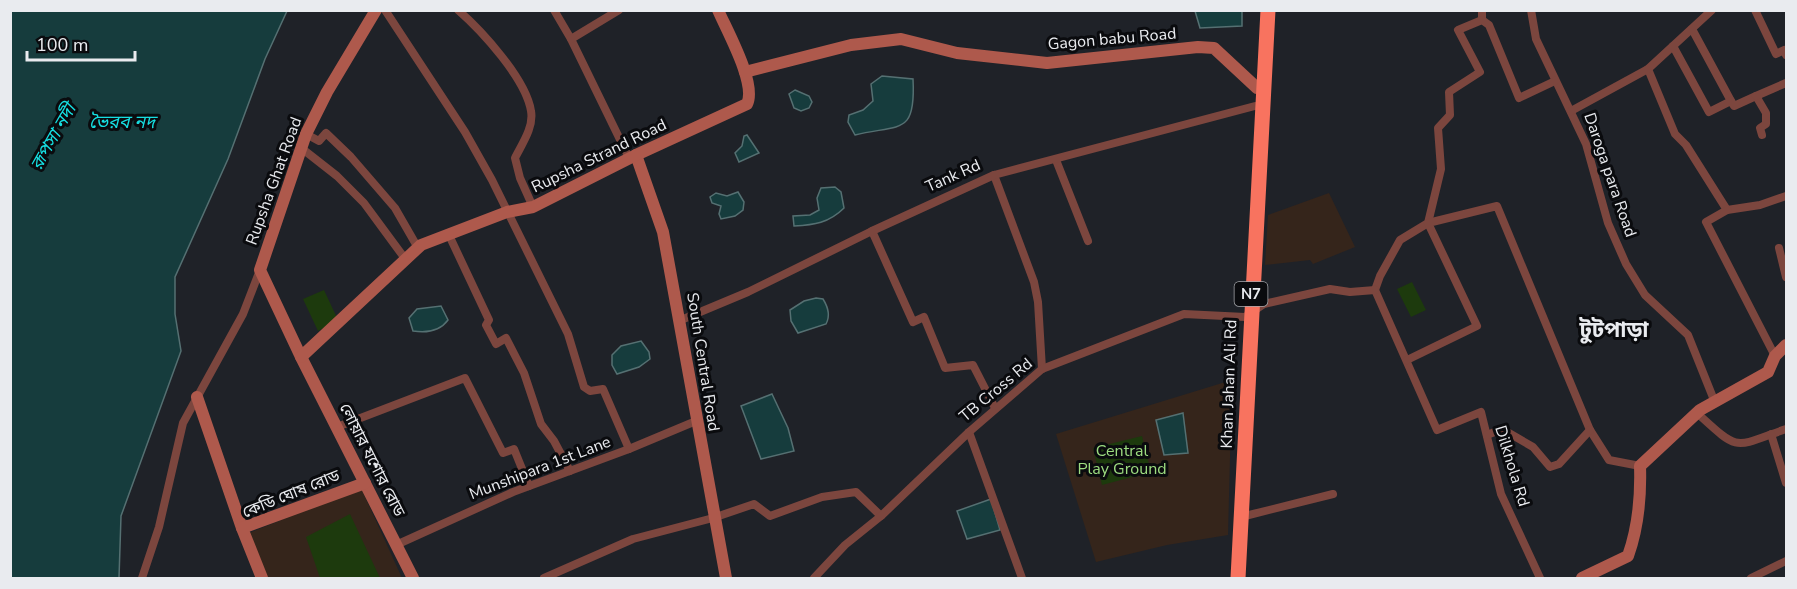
<svg xmlns="http://www.w3.org/2000/svg" width="1797" height="589" viewBox="0 0 1797 589" font-family="'Nunito Sans','Noto Sans Bengali',sans-serif">
	<rect width="100%" height="100%" fill="#1f2228"/>
	<g fill="#35251b">
		<polygon points="1329,193 1355,247 1313,264 1310,260 1265,265 1268,215"/>
		<polygon points="1232,380 1228,535 1167,545 1096,562 1056,434"/>
		<polygon points="361,488 402,578 267,578 249,533"/>
	</g>
	<g fill="#1d3a0d">
		<polygon points="1412,282 1426,310 1411,317 1397,289"/>
		<polygon points="324,290 338,320 318,331 303,299"/>
		<polygon points="1142,436 1151,472 1102,485 1093,448"/>
		<polygon points="350,514 380,578 320,578 306,537"/>
	</g>
	<g fill="#163c3d" stroke="#557072" stroke-width="1.5">
		<polygon points="10,11 287,11 265,59 228,159 175,277 175,314 181,351 121,516 119,578 11,578"/>
		<polygon points="1195,11 1242,11 1242,26 1200,28"/>
		<path d="M882 76 913 79C916 136 900 124 855 135L848 122 849 115 863 110 873 101 871 84Z"/>
		<polygon points="795,90 809,96 812,102 809,108 801,111 794,108 789,94"/>
		<polygon points="747,135 759,153 739,162 735,153 742,146 744,136"/>
		<path d="M835 187 841 192 844 208C829 223 814 225 794 226L793 216 810 215 819 210 817 198 821 188Z"/>
		<polygon points="738,192 744,202 743,210 735,216 721,219 719,214 721,206 712,203 710,197 716,193 727,196"/>
		<path d="M816 298 823 299C828 307 831 315 826 324L798 333 791 321 790 310 804 301Z"/>
		<path d="M441 306 448 320C440 331 426 333 413 331L409 318 417 309Z"/>
		<polygon points="641,341 649,352 650,359 639,367 617,374 612,365 612,355 621,346"/>
		<polygon points="772,394 788,428 794,451 761,459 741,406"/>
		<polygon points="1183,413 1188,453 1164,455 1156,420"/>
		<polygon points="991,499 1000,530 967,539 957,511"/>
	</g>
	<g fill="none" stroke-linecap="round" stroke-linejoin="round">
		<g stroke="#7c463e" stroke-width="8">
			<polyline points="385,10 465,132 492,180 568,334 584,387 590,391 603,389 629,449"/>
			<path d="M458 10C482 31 526 79 531 111 534 127 522 144 515 158L520 178 533 207"/>
			<polyline points="554,10 571,39 629,158"/>
			<polyline points="1482,10 1482,20"/>
			<polyline points="1531,10 1536,39 1586,144 1608,223 1626,264 1645,295 1688,335 1714,400"/>
			<polyline points="1755,10 1776,54 1784,50 1786,55"/>
			<polyline points="1692,29 1731,101"/>
			<polyline points="571,39 619,10"/>
			<polyline points="1673,46 1709,112 1731,101 1734,106 1756,96 1766,113 1766,124 1760,128 1762,135"/>
			<polyline points="1648,69 1675,134 1686,145 1727,210 1760,205 1786,196"/>
			<polyline points="1756,96 1786,83"/>
			<polyline points="1571,111 1648,69 1712,10"/>
			<polyline points="306,134 319,141 326,133 351,157 395,208 418,248"/>
			<polyline points="300,147 337,176 364,203 406,260"/>
			<polyline points="1056,160 1088,241"/>
			<polyline points="994,175 1034,282 1038,302 1042,369"/>
			<polyline points="1727,210 1706,222 1775,356"/>
			<polyline points="872,231 913,322 924,317 945,368 973,365 995,408"/>
			<polyline points="448,233 489,320 486,325 496,344 506,338 524,373 541,424 554,441 570,471"/>
			<polyline points="1779,248 1786,277"/>
			<polyline points="1375,290 1380,276 1400,240 1428,223 1441,169 1438,128 1450,115 1449,92 1480,72 1458,30 1482,20 1489,25 1519,98 1555,81"/>
			<polyline points="1375,290 1437,430 1481,412 1501,494 1540,578"/>
			<polyline points="681,320 748,292 872,231 994,175 1255,106"/>
			<polyline points="1407,360 1477,326 1428,223 1497,206 1590,430 1609,460 1640,466"/>
			<path d="M1697 413C1740 452 1732 448 1786 429"/>
			<polyline points="337,427 465,378 503,453 514,449 529,486"/>
			<polyline points="969,432 1022,578"/>
			<polyline points="1771,434 1786,483"/>
			<polyline points="1487,435 1502,429 1533,447 1550,467 1559,464 1590,430"/>
			<polyline points="1241,517 1333,494"/>
			<polyline points="396,545 513,492 629,449 696,421"/>
			<polyline points="142,578 159,527 183,423 243,314 260,270"/>
			<polyline points="544,578 633,539 713,518 754,504 770,516 822,497 856,492 881,516"/>
			<polyline points="814,578 845,545 881,516 969,432 1042,369 1184,314 1245,317 1264,304 1330,289 1350,292 1375,290"/>
			<polyline points="1751,578 1786,561"/>
		</g>
		<g stroke="#ae594c" stroke-width="12">
			<polyline points="376,10 327,92 306,134 260,270 301,357 413,578"/>
			<polyline points="745,72 851,45 901,39 957,53 1047,63 1198,47 1214,48 1257,88"/>
			<polyline points="636,155 663,232 726,578"/>
			<path d="M301 357 421 245 507 212 533 207 636 155 747 104C757 84 727 31 718 10"/>
			<polyline points="197,397 242,528"/>
			<polyline points="262,578 242,528 365,483"/>
			<path d="M1582 578 1628 556C1638 528 1641 496 1640 466L1700 410 1768 372 1775 356 1786 345"/>
		</g>
		<polyline stroke="#f8735f" stroke-width="15" points="1238,578 1268,10"/>
	</g>
	<g text-anchor="middle" dominant-baseline="central" stroke-width="6" stroke-linejoin="round" paint-order="stroke">
		<rect fill="#0a0b0e" stroke="#a6a8ac" stroke-width="1.5" x="1234.5" y="282" width="33" height="24" rx="4.5"/>
		<g font-size="15" font-weight="bold" fill="#e9ebef">
			<text x="1251" y="294">N7</text>
		</g>
		<g font-size="16" fill="#e9ebef" stroke="#0a0b0e">
			<text transform="translate(1112 39) rotate(-5)">Gagon babu Road</text>
			<text transform="translate(599 156) rotate(-26)">Rupsha Strand Road</text>
			<text transform="translate(1610 175) rotate(71)">Daroga para Road</text>
			<text transform="translate(953 176) rotate(-24)">Tank Rd</text>
			<text transform="translate(274 181) rotate(-70)">Rupsha Ghat Road</text>
			<text transform="translate(703 362) rotate(81)">South Central Road</text>
			<text transform="translate(1229 384) rotate(-88)">Khan Jahan Ali Rd</text>
			<text transform="translate(996 390) rotate(-40)">TB Cross Rd</text>
			<text transform="translate(372 460) rotate(63)">লোয়ার যশোর রোড</text>
			<text transform="translate(1512 466) rotate(73)">Dilkhola Rd</text>
			<text transform="translate(540 468) rotate(-21)">Munshipara 1st Lane</text>
			<text transform="translate(291 494) rotate(-22)">কেডি ঘোষ রোড</text>
		</g>
		<g font-size="16" fill="#9ddc80" stroke="#0a0b0e">
			<text x="1122" y="451">Central<tspan x="1122" dy="18">Play Ground</tspan></text>
		</g>
		<g font-size="18" font-style="italic" fill="#16dfe2" stroke="#0a0b0e">
			<text x="122" y="122">ভৈরব নদ</text>
			<text transform="translate(53 137) rotate(-60)">রূপসা নদী</text>
		</g>
		<g font-size="22" font-weight="bold" fill="#e9ebef" stroke="#0a0b0e">
			<text x="1614" y="330">টুটপাড়া</text>
		</g>
	</g>
	<rect width="1797" height="589" fill="none" stroke="#e9ebef" stroke-width="24"/>
	<path d="M27 51v9h108v-9" fill="none" stroke="#e9ebef" stroke-width="3"/>
	<text x="36" y="51" font-size="18" fill="#e9ebef" stroke="#0a0b0e" stroke-width="4.5" paint-order="stroke">100 m</text>
</svg>
